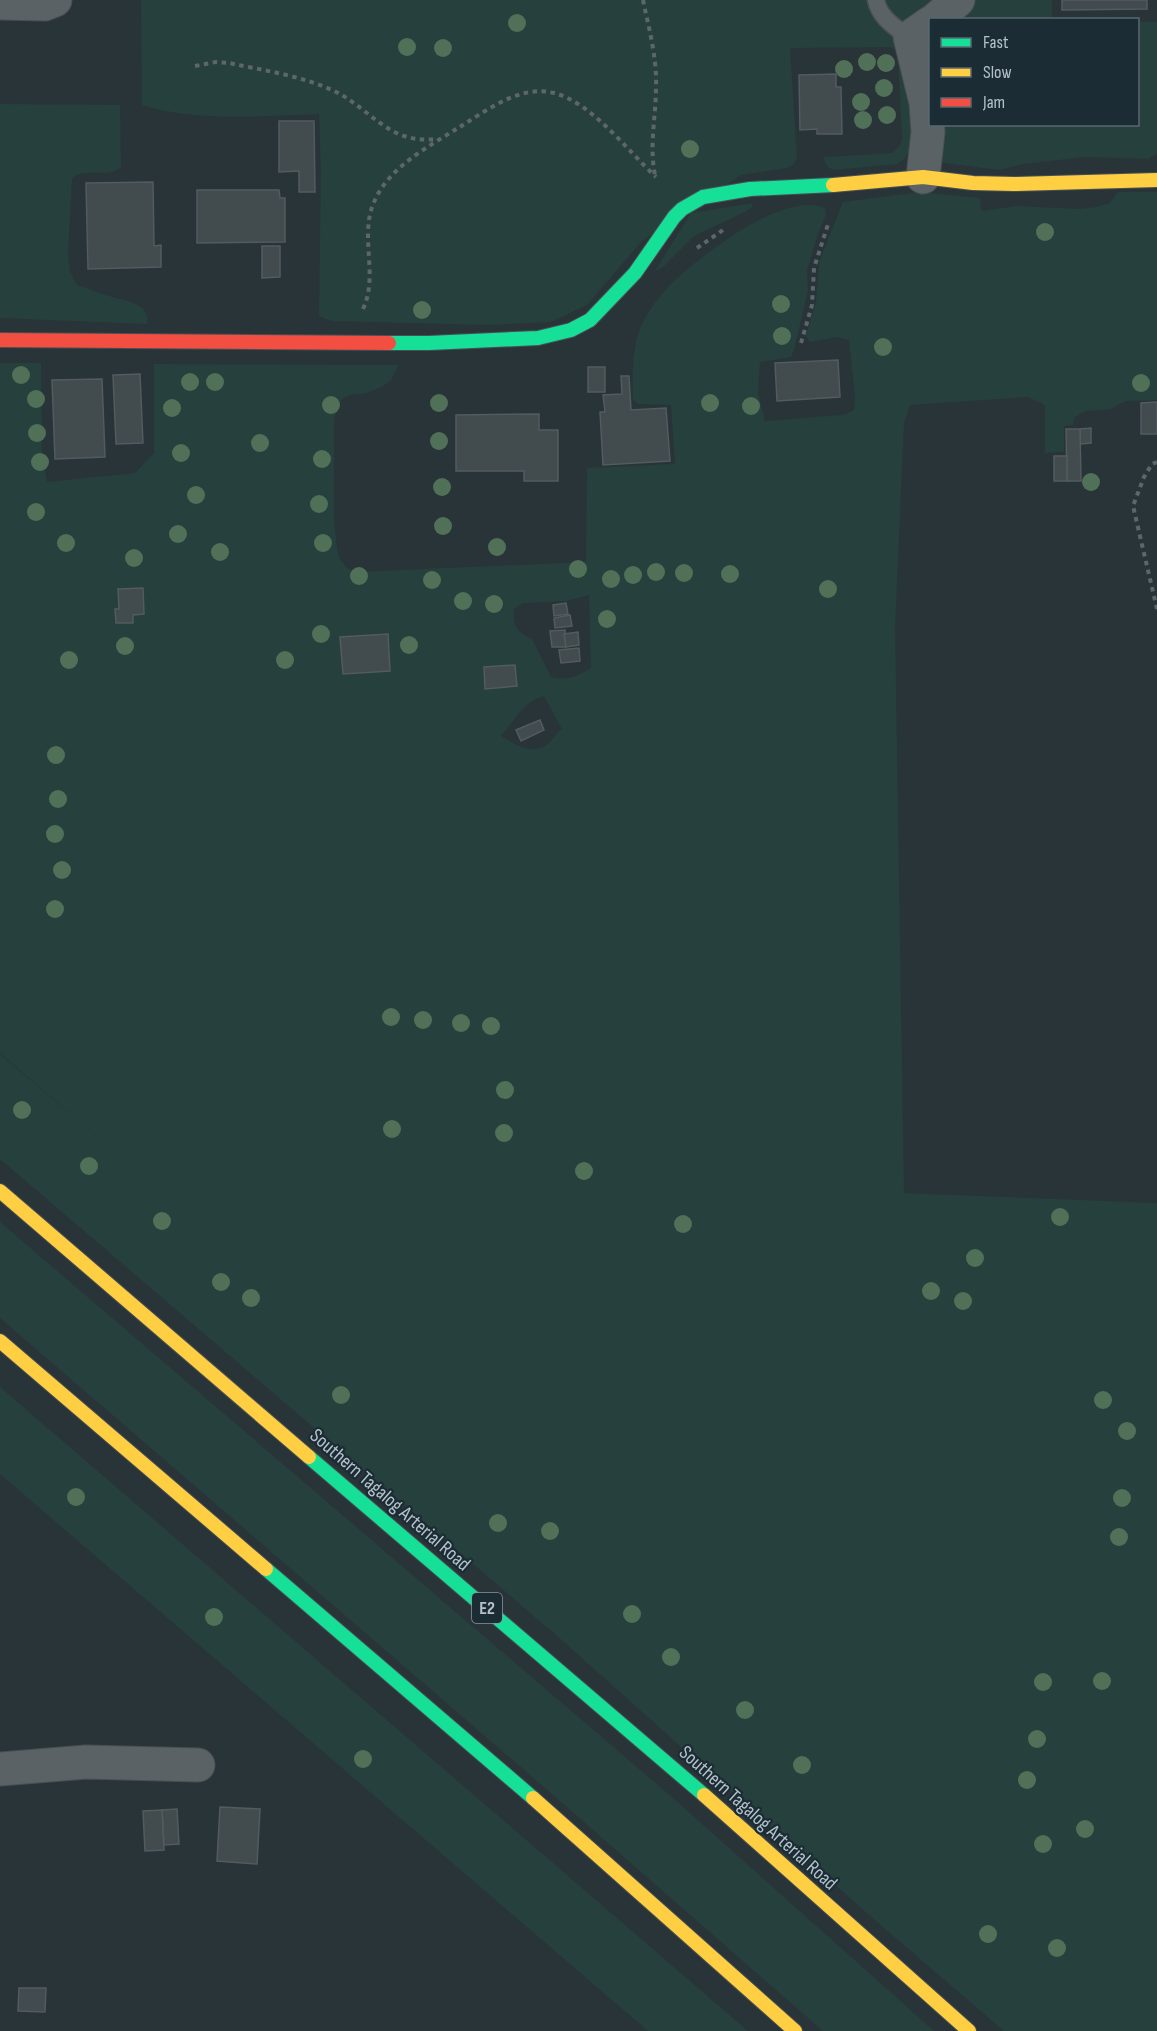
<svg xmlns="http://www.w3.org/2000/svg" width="1157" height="2031" viewBox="0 0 1157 2031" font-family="'Sofia Sans Condensed',sans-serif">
	<rect width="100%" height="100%" fill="#293439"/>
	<g fill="#26403d" fill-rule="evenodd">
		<path d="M141 0H867L870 8 900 44 916 110 910 150 905 158 897 164 833 170C827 167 824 164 824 157L892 153 900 146 902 139 898 54 895 50 890 47 790 48 797 158 794 164 787 168 741 175 642 241 587 305 551 322 488 325 331 321 319 316 321 171 319 114C263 116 195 122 142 105Z"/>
		<path d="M885 0H937L907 23C895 20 890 11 885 0Z"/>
		<polygon points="972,0 1052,0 1052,19 947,20"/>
		<polygon points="1138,22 1157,22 1157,154 1148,159 1085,157 1023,164 999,170 930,161 936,125 1138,124"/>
		<path d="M0 104 120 105 121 167C108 179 86 167 72 178L68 254 70 272 77 285C88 288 98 293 109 296 123 301 151 302 147 324L0 318Z"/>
		<path d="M920 192 980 198 981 211 1018 206 1079 209 1097 207 1110 203 1118 192H1157V400L1125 401 1111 409 1085 411 1074 418 1073 425 1064 426V452L1045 453V405L1028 397 910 405 904 423 895 627 904 1193 1157 1203V2031H1004L877 1922 556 1635 0 1159V1054L107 1145 0 1053V363H41L42 454 47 482 135 473 154 453V364L399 365 391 380 382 387 366 393 349 395 341 400 334 419V519L337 548 339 558 347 568 355 572 586 562 587 468 675 464 671 405 638 404 633 399C632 377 632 342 643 322 650 308 662 293 673 282 702 255 784 190 825 208L826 215 818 234 807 270 808 291 794 350 791 357 760 362 758 393 765 421 843 415 854 410 855 396 849 340 837 337 810 342 806 336 816 302 819 262 843 202ZM589 595 591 668C577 676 568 681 551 677L532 639C516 632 513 626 514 609L523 603 566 601ZM544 696 562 729C556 733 554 738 549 743 532 757 516 744 501 736 514 722 524 700 544 696Z"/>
		<polygon points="753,203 752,207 745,212 694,236 663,267 655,271 691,213"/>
		<polygon points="0,1222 673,1798 934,2031 823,2031 544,1787 0,1318"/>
		<polygon points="0,1387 748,2031 648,2031 0,1474"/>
	</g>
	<g fill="#424b4e" stroke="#515b60" stroke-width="1.5">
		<polygon points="1062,0 1147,0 1147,9 1062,10"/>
		<polygon points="836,74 836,87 841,87 842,134 817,134 817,129 800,130 799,75"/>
		<polygon points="279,121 314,121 315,192 299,192 299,171 279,172"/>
		<polygon points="153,182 154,246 161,245 161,267 88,269 86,183"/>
		<polygon points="197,190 279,190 280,198 285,198 285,242 197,243"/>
		<polygon points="262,246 280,246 280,277 262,278"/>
		<polygon points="838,360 840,397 777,401 775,363"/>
		<rect x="588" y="367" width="17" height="25"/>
		<polygon points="140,374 143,443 116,444 113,375"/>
		<polygon points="621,376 629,376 631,410 666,408 670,461 603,465 600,412 605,412 603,395 622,394"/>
		<polygon points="102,379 105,457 55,459 52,380"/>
		<polygon points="1157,402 1157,434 1141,434 1141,403"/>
		<polygon points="539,414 539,430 558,430 558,481 524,481 524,471 456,471 456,415"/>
		<polygon points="1091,428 1091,443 1080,444 1080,429"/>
		<polygon points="1066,429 1080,429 1081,481 1067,481"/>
		<rect x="1054" y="456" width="13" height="25"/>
		<polygon points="143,588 144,614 133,615 133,623 116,623 115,609 119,609 118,589"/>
		<polygon points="566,603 568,614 554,616 553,605"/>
		<polygon points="570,615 572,626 555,628 554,618"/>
		<polygon points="565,630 566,647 552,647 550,631"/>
		<polygon points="578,632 579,645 566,647 564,634"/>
		<polygon points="388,634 390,671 343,674 340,637"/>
		<polygon points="579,648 580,661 561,663 559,650"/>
		<polygon points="515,665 517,686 485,689 484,667"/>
		<polygon points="540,720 544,730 521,741 516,730"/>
		<polygon points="220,1807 260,1809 257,1864 217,1861"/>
		<polygon points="177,1809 179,1844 164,1845 162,1810"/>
		<polygon points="162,1810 164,1850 145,1851 143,1811"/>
		<polygon points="19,1988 46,1988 45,2012 18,2011"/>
	</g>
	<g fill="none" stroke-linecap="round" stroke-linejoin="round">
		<g stroke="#484f53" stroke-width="19">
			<path id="lane" d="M876 0C879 17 896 29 910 37"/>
		</g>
		<g stroke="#484f53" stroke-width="35">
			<g id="street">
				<polyline points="0,3 45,4 55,0"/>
				<polyline points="935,20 958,0"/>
				<polyline points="923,177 928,132 926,103 910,37 930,23"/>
				<polyline points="0,1769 86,1762 198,1765"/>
			</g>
		</g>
		<g stroke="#484f53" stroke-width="16">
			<g id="fast">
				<polyline points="389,343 429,343 538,338 571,330 590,320 635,273 674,217 682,209 703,197 750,189 833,185"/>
				<polyline points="309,1457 704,1795"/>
				<polyline points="266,1569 533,1798"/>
			</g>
		</g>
		<g stroke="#484f53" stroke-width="16">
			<g id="slow">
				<polyline points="833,185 923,177 973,183 1014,184 1157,180"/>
				<polyline points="0,1191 309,1457"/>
				<polyline points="0,1341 266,1569"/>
				<polyline points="704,1795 969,2031"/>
				<polyline points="533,1798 795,2031"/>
			</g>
		</g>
		<g stroke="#484f53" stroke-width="16">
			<polyline id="jam" points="0,340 389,343"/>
		</g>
		<g stroke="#5d666a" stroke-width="4" stroke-dasharray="4.5 4.5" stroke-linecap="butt">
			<path d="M643 0C649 29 657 57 656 87 656 116 649 146 655 175"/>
			<path d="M195 66 216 62 229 63C262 70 302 76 332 90 371 108 388 145 437 139"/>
			<polyline points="697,248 723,230"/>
			<path d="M363 309C379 275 359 236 374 202 389 167 428 147 458 128 486 111 520 84 554 93 591 102 628 151 656 177"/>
			<polyline points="801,343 812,305 814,268 829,221"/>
			<polyline points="1157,462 1152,464 1144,477 1133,506 1157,609"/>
		</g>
		<use href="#lane" stroke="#5a6266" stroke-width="16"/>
		<use href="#street" stroke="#5a6266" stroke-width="33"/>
		<use href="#fast" stroke="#16e098" stroke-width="14"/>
		<use href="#slow" stroke="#ffcf43" stroke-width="14"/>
		<use href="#jam" stroke="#f24e42" stroke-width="14"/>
	</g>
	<g fill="#507057">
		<circle cx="517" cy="23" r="9"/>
		<circle cx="407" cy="47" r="9"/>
		<circle cx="443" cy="48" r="9"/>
		<circle cx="867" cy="62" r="9"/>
		<circle cx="886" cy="63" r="9"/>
		<circle cx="844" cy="69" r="9"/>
		<circle cx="884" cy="88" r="9"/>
		<circle cx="861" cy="102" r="9"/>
		<circle cx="887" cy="115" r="9"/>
		<circle cx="863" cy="120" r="9"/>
		<circle cx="690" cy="149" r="9"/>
		<circle cx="1045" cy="232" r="9"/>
		<circle cx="781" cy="304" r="9"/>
		<circle cx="422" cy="310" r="9"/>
		<circle cx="782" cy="336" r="9"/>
		<circle cx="883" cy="347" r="9"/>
		<circle cx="21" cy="375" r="9"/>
		<circle cx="190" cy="382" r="9"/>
		<circle cx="215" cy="382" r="9"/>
		<circle cx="1141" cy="383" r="9"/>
		<circle cx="36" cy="399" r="9"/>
		<circle cx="439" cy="403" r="9"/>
		<circle cx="710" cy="403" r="9"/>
		<circle cx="331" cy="405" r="9"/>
		<circle cx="751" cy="406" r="9"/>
		<circle cx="172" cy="408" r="9"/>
		<circle cx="37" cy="433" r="9"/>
		<circle cx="439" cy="441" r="9"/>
		<circle cx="260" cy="443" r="9"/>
		<circle cx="181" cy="453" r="9"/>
		<circle cx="322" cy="459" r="9"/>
		<circle cx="40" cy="462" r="9"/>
		<circle cx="1091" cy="482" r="9"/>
		<circle cx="442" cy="487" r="9"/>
		<circle cx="196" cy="495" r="9"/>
		<circle cx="319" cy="504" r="9"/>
		<circle cx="36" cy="512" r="9"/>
		<circle cx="443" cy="526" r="9"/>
		<circle cx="178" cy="534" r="9"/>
		<circle cx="66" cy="543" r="9"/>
		<circle cx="323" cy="543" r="9"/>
		<circle cx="497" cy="547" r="9"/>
		<circle cx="220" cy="552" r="9"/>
		<circle cx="134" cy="558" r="9"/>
		<circle cx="578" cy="569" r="9"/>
		<circle cx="656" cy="572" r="9"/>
		<circle cx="684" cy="573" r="9"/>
		<circle cx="730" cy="574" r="9"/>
		<circle cx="633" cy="575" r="9"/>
		<circle cx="359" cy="576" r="9"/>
		<circle cx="611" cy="579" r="9"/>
		<circle cx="432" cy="580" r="9"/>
		<circle cx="828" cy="589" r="9"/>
		<circle cx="463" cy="601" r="9"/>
		<circle cx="494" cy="604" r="9"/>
		<circle cx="607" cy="619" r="9"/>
		<circle cx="321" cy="634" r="9"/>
		<circle cx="409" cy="645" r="9"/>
		<circle cx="125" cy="646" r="9"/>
		<circle cx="69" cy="660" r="9"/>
		<circle cx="285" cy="660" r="9"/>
		<circle cx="56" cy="755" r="9"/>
		<circle cx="58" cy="799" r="9"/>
		<circle cx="55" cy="834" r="9"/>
		<circle cx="62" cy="870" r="9"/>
		<circle cx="55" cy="909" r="9"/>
		<circle cx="391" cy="1017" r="9"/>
		<circle cx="423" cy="1020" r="9"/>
		<circle cx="461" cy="1023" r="9"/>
		<circle cx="491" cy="1026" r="9"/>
		<circle cx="505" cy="1090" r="9"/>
		<circle cx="22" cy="1110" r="9"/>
		<circle cx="392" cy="1129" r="9"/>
		<circle cx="504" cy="1133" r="9"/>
		<circle cx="89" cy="1166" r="9"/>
		<circle cx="584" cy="1171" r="9"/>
		<circle cx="1060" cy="1217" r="9"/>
		<circle cx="162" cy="1221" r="9"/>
		<circle cx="683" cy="1224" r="9"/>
		<circle cx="975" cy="1258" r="9"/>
		<circle cx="221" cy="1282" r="9"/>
		<circle cx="931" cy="1291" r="9"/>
		<circle cx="251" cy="1298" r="9"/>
		<circle cx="963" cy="1301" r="9"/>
		<circle cx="341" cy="1395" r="9"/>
		<circle cx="1103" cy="1400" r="9"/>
		<circle cx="1127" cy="1431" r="9"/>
		<circle cx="76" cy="1497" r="9"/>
		<circle cx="1122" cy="1498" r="9"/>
		<circle cx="498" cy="1523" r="9"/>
		<circle cx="550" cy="1531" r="9"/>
		<circle cx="1119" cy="1537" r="9"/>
		<circle cx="632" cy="1614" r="9"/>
		<circle cx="214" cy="1617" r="9"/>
		<circle cx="671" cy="1657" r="9"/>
		<circle cx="1102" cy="1681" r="9"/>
		<circle cx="1043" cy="1682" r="9"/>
		<circle cx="745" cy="1710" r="9"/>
		<circle cx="1037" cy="1739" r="9"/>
		<circle cx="363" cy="1759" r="9"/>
		<circle cx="802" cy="1765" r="9"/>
		<circle cx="1027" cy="1780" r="9"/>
		<circle cx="1085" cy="1829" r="9"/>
		<circle cx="1043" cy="1844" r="9"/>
		<circle cx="988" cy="1934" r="9"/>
		<circle cx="1057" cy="1948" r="9"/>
	</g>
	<g text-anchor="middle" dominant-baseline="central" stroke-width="4.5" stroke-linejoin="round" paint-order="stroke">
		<rect fill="#1c2c34" stroke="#86949d" stroke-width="1.5" x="472" y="1593" width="30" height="30" rx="4.5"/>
		<g font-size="18" font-weight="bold" fill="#b3c1ca">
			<text x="487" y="1608">E2</text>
		</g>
		<g font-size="20" fill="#b3c1ca" stroke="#1c2c34">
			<text transform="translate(390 1500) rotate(41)">Southern Tagalog Arterial Road</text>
			<text transform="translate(758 1818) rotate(42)">Southern Tagalog Arterial Road</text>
		</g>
	</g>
	<rect x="929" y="18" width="210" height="108" fill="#1c2c34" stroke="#586870" stroke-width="1.5"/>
	<rect x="941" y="38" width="30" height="9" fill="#16e098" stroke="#586870" stroke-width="1.5"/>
	<text x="983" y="48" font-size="18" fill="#b3c1ca">Fast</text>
	<rect x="941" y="68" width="30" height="9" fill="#ffcf43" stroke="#586870" stroke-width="1.5"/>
	<text x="983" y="78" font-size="18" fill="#b3c1ca">Slow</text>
	<rect x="941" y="98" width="30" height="9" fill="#f24e42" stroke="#586870" stroke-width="1.5"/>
	<text x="983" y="108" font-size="18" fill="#b3c1ca">Jam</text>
</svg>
